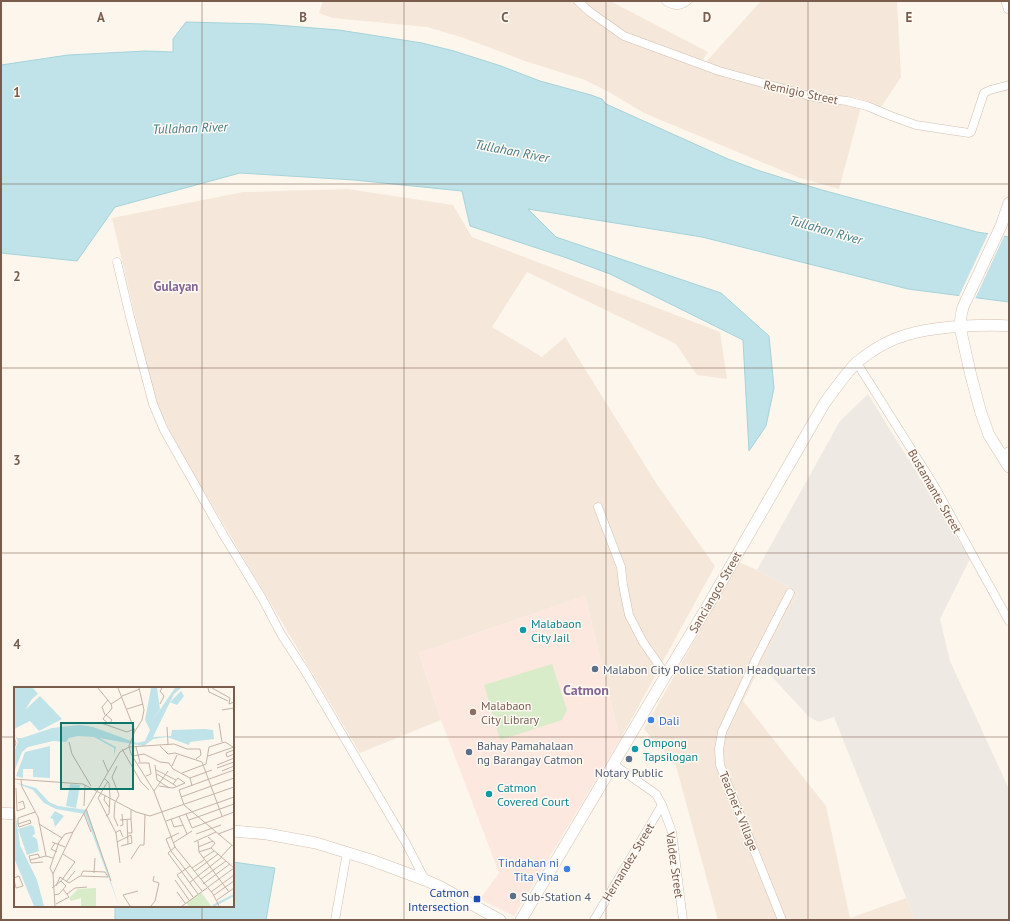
<svg xmlns="http://www.w3.org/2000/svg" width="1010" height="921" viewBox="0 0 1010 921" font-family="'PT Sans',sans-serif">
	<rect width="100%" height="100%" fill="#fdf6ec"/>
	<g fill="#f5e8da">
		<polygon points="323,1 610,1 708,52 699,66 861,107 839,189 800,178 644,113 609,92 585,80 525,61 464,38 427,27 333,18 319,13"/>
		<polygon points="761,1 897,1 901,77 881,107 857,98 814,95 705,63"/>
		<polygon points="348,189 453,205 472,237 720,332 727,379 697,375 676,344 527,272 492,327 542,357 565,337 658,486 715,566 620,740 585,596 419,653 441,720 360,753 178,448 155,400 112,218 243,192"/>
		<polygon points="739,562 757,570 798,592 743,701 826,806 850,918 906,898 915,920 718,920 676,766 644,729"/>
	</g>
	<polygon fill="#fde8e0" points="585,596 620,740 514,916 480,899 499,873 441,720 419,653"/>
	<polygon fill="#efe9e4" points="868,394 970,559 940,619 950,661 1009,789 1009,920 915,920 834,717 819,722 809,717 761,665 798,592 757,570 840,421"/>
	<polygon fill="#d8ecc9" points="552,664 567,710 562,720 500,740 484,685"/>
	<g fill="#bfe3e8" stroke="#a5d3da">
		<polygon points="186,22 264,24 339,30 422,43 454,51 501,66 540,81 591,95 602,99 606,104 728,159 760,171 822,190 977,232 1009,237 1009,302 908,289 702,237 528,209 556,237 721,293 769,336 774,388 766,426 749,451 743,340 610,274 564,257 470,226 462,191 354,180 240,173 115,207 77,261 1,253 1,65 68,55 145,51 173,52 173,39"/>
		<polygon points="233,862 275,868 266,920 115,920 115,906 233,906"/>
	</g>
	<polygon fill="#fdf6ec" points="989,232 1005,234 975,299 961,297 959,296"/>
	<g fill="none" stroke-linecap="round" stroke-linejoin="round">
		<g stroke="#d1beb0" stroke-width="9">
			<g id="street">
				<polyline points="578,1 590,12 624,36 719,71 813,97 847,101 867,106 891,116 916,125 969,133 971,132 984,93 990,90 1009,85"/>
				<path d="M666 1C674 6 679 7 687 1"/>
				<polyline points="117,262 130,317 153,404 164,430 224,536 262,598 281,634 305,671 406,843 425,880"/>
				<polyline points="857,363 935,487 1009,621"/>
				<polyline points="1001,455 1009,451"/>
				<polyline points="598,507 621,567 623,585 629,615 643,642 666,675"/>
				<polyline points="613,764 656,794 662,805 672,832 683,920"/>
				<polyline points="335,920 347,852"/>
				<polyline points="594,920 662,805"/>
				<polyline points="782,920 720,765 719,749 722,732 756,659 790,593"/>
			</g>
		</g>
		<g stroke="#d6c0b0" stroke-width="12">
			<g id="secondary">
				<polyline points="1007,1 1009,8"/>
				<polyline points="1009,203 1001,226 963,307 961,316 960,327 971,376 981,413 989,435 1009,467"/>
				<polyline points="1,813 15,814"/>
				<polyline points="233,831 267,834 316,843 371,860 425,880 439,886 500,920"/>
				<path d="M521 920 666 675 707 607 824 404C834 390 844 376 856 363 860 360 864 357 868 354 894 335 920 330 951 327 970 326 990 324 1009 326"/>
			</g>
		</g>
		<use href="#street" stroke="#fff" stroke-width="8"/>
		<use href="#secondary" stroke="#fff" stroke-width="11"/>
	</g>
	<path fill="none" stroke="#7a5c4d" stroke-width="1" stroke-opacity="0.55" d="M202 1V688M404 1V920M606 1V920M808 1V920M1 184H1009M1 368H1009M1 553H1009M1 737H15M233 737H1009M202 906V920"/>
	<g fill="#0f9aa8" stroke="#fffaf3" stroke-width="1.5">
		<circle cx="523" cy="630" r="4"/>
		<circle cx="635" cy="749" r="4"/>
		<circle cx="489" cy="794" r="4"/>
	</g>
	<g fill="#5c6f8a" stroke="#fffaf3" stroke-width="1.5">
		<circle cx="595" cy="669" r="4"/>
		<circle cx="469" cy="752" r="4"/>
		<circle cx="629" cy="759" r="4"/>
		<circle cx="513" cy="896" r="4"/>
	</g>
	<circle fill="#8d6e63" stroke="#fffaf3" stroke-width="1.5" cx="473" cy="712" r="4"/>
	<g fill="#3f7fe0" stroke="#fffaf3" stroke-width="1.5">
		<circle cx="651" cy="720" r="4"/>
		<circle cx="567" cy="869" r="4"/>
	</g>
	<rect fill="#1a4fb4" stroke="#fffaf3" stroke-width="1.5" x="473" y="895" width="8" height="8" rx="2"/>
	<g text-anchor="middle" dominant-baseline="central" stroke-width="3" stroke-linejoin="round" paint-order="stroke">
		<g font-size="12" fill="#7a5c4d" stroke="#fffaf3">
			<text transform="translate(801 92) rotate(12)">Remigio Street</text>
			<text transform="translate(935 491) rotate(60)">Bustamante Street</text>
			<text transform="translate(715 592) rotate(-60)">Sanciangco Street</text>
			<text transform="translate(739 811) rotate(68)">Teacher's Village</text>
			<text transform="translate(628 862) rotate(-59)">Hernandez Street</text>
			<text transform="translate(675 865) rotate(82)">Valdez Street</text>
		</g>
		<g font-size="12" fill="#0d838f" stroke="#fffaf3" text-anchor="start">
			<text x="531" y="623">Malabaon<tspan x="531" dy="14">City Jail</tspan></text>
			<text x="643" y="742">Ompong<tspan x="643" dy="14">Tapsilogan</tspan></text>
			<text x="497" y="787">Catmon<tspan x="497" dy="14">Covered Court</tspan></text>
		</g>
		<g font-size="12" fill="#4e5e75" stroke="#fffaf3" text-anchor="start">
			<text x="603" y="669">Malabon City Police Station Headquarters</text>
			<text x="477" y="745">Bahay Pamahalaan<tspan x="477" dy="14">ng Barangay Catmon</tspan></text>
			<text x="629" y="772" text-anchor="middle">Notary Public</text>
			<text x="521" y="896">Sub-Station 4</text>
		</g>
		<g font-size="12" fill="#785e54" stroke="#fffaf3" text-anchor="start">
			<text x="481" y="705">Malabaon<tspan x="481" dy="14">City Library</tspan></text>
		</g>
		<g font-size="12" fill="#366cbe" stroke="#fffaf3" text-anchor="start">
			<text x="659" y="720">Dali</text>
			<text x="559" y="862" text-anchor="end">Tindahan ni<tspan x="559" dy="14">Tita Vina</tspan></text>
		</g>
		<g font-size="12" fill="#164399" stroke="#fffaf3" text-anchor="end">
			<text x="469" y="892">Catmon<tspan x="469" dy="14">Intersection</tspan></text>
		</g>
		<g font-size="13" font-style="italic" fill="#437c86" stroke="#fffaf3">
			<text transform="translate(190 128) rotate(-2)">Tullahan River</text>
			<text transform="translate(512 151) rotate(11)">Tullahan River</text>
			<text transform="translate(826 230) rotate(16)">Tullahan River</text>
		</g>
		<g font-size="13" font-weight="bold" fill="#846695" stroke="#fffaf3">
			<text x="176" y="286">Gulayan</text>
		</g>
		<g font-size="14" font-weight="bold" fill="#846695" stroke="#fffaf3">
			<text x="586" y="690">Catmon</text>
		</g>
	</g>
	<g transform="translate(14 687)">
		<rect width="220" height="220" fill="#fdf6ec"/>
		<path d="M82 201V219H67V211L57 214 55 211 64 202ZM187 205 197 219H175L172 216Z" fill="#d8ecc9"/>
		<path d="M0 1H19L24 7 18 12 11 23 26 9 48 32 25 44 16 34 0 42ZM137 1H143L146 22 136 37 161 1H167L160 7 156 15 167 4 170 9 163 18 156 15 139 50 157 49 158 43 191 42 199 43 200 52 176 55 175 58 153 50 139 52 130 59 85 51 102 60 100 69V61L80 50 64 49 55 51 52 55 39 54 14 60 8 65 0 85V65L4 55 0 46 3 51H8L38 41 66 38 79 40 123 56 131 54 136 43 131 33ZM36 59V91L19 90V82H9V91L2 89 11 65ZM0 95 22 101 35 115 44 119 73 123 105 219 71 127 42 122 30 116 19 103ZM56 97 66 98 62 121 52 119ZM0 115 6 158 23 193 30 219H20L0 171ZM41 124 50 129 41 140 39 132 36 131ZM17 138 20 140 21 147 18 149 23 152 25 164 13 168 4 142Z" fill="#bfe3e8"/>
		<path fill="none" stroke="#bfe3e8" stroke-width="2" d="M199 219 220 208"/>
		<path fill="none" stroke="#c5b3a7" stroke-width="1" d="M84 1 97 17M104 1 121 44 115 59 117 67 140 104 161 160 199 207 205 219M194 1 195 5 214 14M198 1 216 11 215 17 220 15M108 9 126 2M97 17 108 10M146 17 150 9 146 4 148 1M113 22 129 17M208 23 220 21M91 28 88 20 94 13M92 28 98 33 95 37 89 32 91 29 96 24 98 21 97 17M87 36 113 45 120 42M205 36 208 55M153 40 154 57M121 44 128 33 130 23 125 1M0 50 2 56 0 62M55 55 58 67 77 99M146 59 154 67 161 66 188 75 208 129M115 60 160 57 173 62H186L187 68 182 72M122 60 126 75M108 62 127 95 135 103M220 63 212 66 213 70 220 67M119 69 130 67 146 75 155 76 159 82 176 91 178 99M194 69 220 60M89 73 94 85M124 76H135L137 87 132 89M141 78 143 93 155 101M203 78 220 71M158 79 163 68M203 81 220 75M142 83 162 93M220 83 165 103 170 118 220 160M208 84 220 79M168 86 192 77 195 60 211 55 219 60M143 87 162 99M90 91 95 96 96 109 95 127 92 129M176 91 198 83M0 92 69 97 122 125 136 129 220 100M7 93 8 100 24 130 32 169 39 171M94 94 84 111 102 146 106 176M159 97 164 91 171 96M145 99 159 101 171 96M2 101 3 124 11 121 9 114 4 116M140 104 154 84M91 109 90 113 95 120M167 110 220 91M102 114 105 108 98 90 103 79M101 115 100 130 104 139M70 119 71 98M72 122 97 194M70 127 77 145M172 127 178 141 220 125M165 129 173 147M157 132 160 140 169 138M106 133 117 132V122M113 133 114 157M175 133 220 117M152 134 220 110M4 137 16 133 17 136 5 140 4 137V131L21 125M25 137 48 151M106 139 109 138 108 127M101 146 106 143 109 150M114 146H118L117 132M165 146 152 152 157 164 188 204M182 147 207 138M204 147 220 141M184 154 185 165 215 205M38 155 51 160M103 155 117 148 118 156 107 159M180 155 202 145M41 156 37 162 43 165M159 156 178 144M161 160 154 166 184 207M184 160 199 154M185 165 197 161 201 156 194 150M207 170 218 158M26 171 24 167 15 169 17 176 29 175M189 171 200 164M117 172 126 158H130L131 128M16 173 32 169M176 179 163 188 179 210M178 181 190 173M181 184 204 167M80 186 81 171M39 187 36 181 45 155 51 147 59 145M0 191 5 189 9 199 2 201 0 193M187 192 212 174M161 193 175 213M52 195 61 184M175 196 208 170M189 197 216 177M42 199 46 190 55 196 66 189 94 190 91 185 69 184 67 188M194 200 220 181 197 161M38 201 47 194 61 175 49 167M163 205 171 216M197 205 220 188M53 207 61 201 73 200M40 208 45 207 52 199 47 194M200 208 220 194M203 213 220 201M42 217 55 210 49 202M41 219 39 187 59 145 106 65 115 60M116 219 109 208 124 204M137 219 141 214 145 196 139 194 140 189M168 219 193 201"/>
		<path fill="#0f766e" fill-opacity="0.15" stroke="#0f766e" stroke-width="2" d="M47 36H119V102H47Z"/>
		<rect width="220" height="220" fill="none" stroke="#7a5c4d" stroke-width="2"/>
	</g>
	<g font-size="13" text-anchor="middle" font-weight="bold" fill="#7a5c4d" stroke="#fffaf3" stroke-width="3" stroke-linejoin="round" paint-order="stroke">
		<text x="101" y="22">A</text>
		<text x="303" y="22">B</text>
		<text x="505" y="22">C</text>
		<text x="707" y="22">D</text>
		<text x="909" y="22">E</text>
		<text x="17" y="97">1</text>
		<text x="17" y="281">2</text>
		<text x="17" y="465">3</text>
		<text x="17" y="649">4</text>
	</g>
	<rect width="1010" height="921" fill="none" stroke="#7a5c4d" stroke-width="4"/>
</svg>
